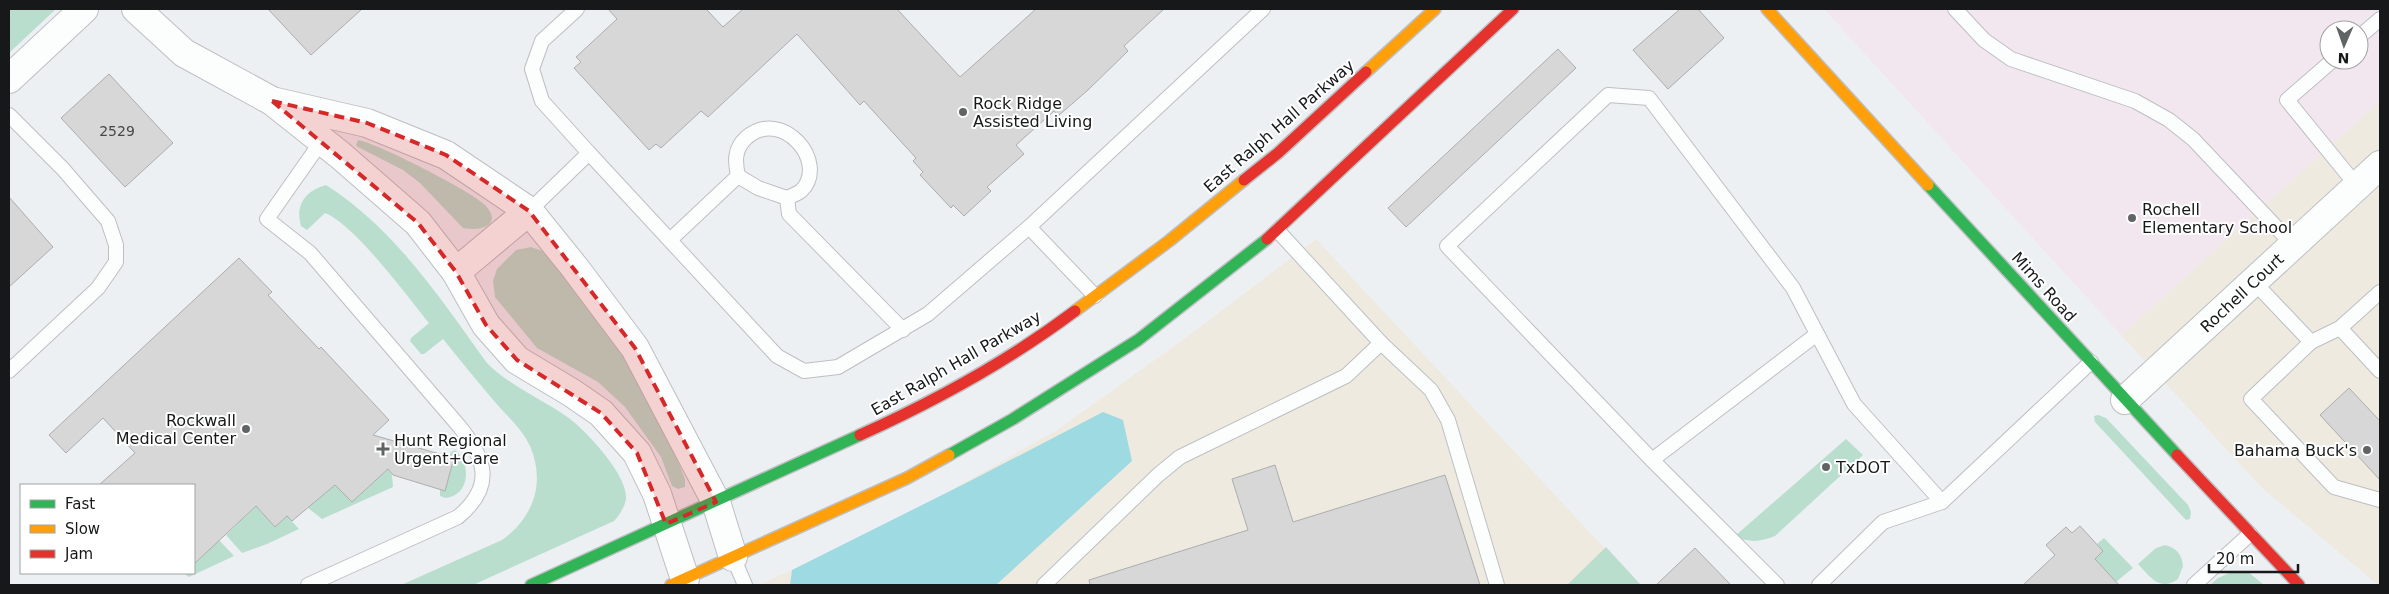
<svg xmlns="http://www.w3.org/2000/svg" width="2389" height="594" viewBox="0 0 2389 594" font-family="'DejaVu Sans',sans-serif">
	<rect width="100%" height="100%" fill="#edf0f3"/>
	<g fill="#efeae0">
		<polygon points="2380,101 2380,585 2378,585 2262,488 2121,335"/>
		<polygon points="1316,239 1639,585 759,585 895,522 1057,430 1188,336"/>
	</g>
	<path fill="#f2e7ee" fill-rule="evenodd" d="M1824 9H2380V101L2121 335ZM2329 30H2359V60H2329Z"/>
	<g fill="#b9dece">
		<polygon points="9,9 56,9 9,53"/>
		<path d="M358 140C377 143 471 191 485 205 504 225 480 232 463 228L420 183 403 170 358 147 356 145Z"/>
		<path d="M326 185C395 229 440 298 487 363 510 386 540 398 566 416 584 428 628 475 626 498 626 505 619 516 614 521L473 585H401L502 540C533 518 546 483 530 446 522 429 506 415 494 401 477 381 460 360 443 339L424 354H421L410 341 411 338 429 323C407 296 355 225 325 213L307 230 301 226C295 205 305 191 326 185Z"/>
		<polygon points="531,247 545,252 629,359 665,430 685,479 685,487 678,489 672,486 661,457 625,407 598,382 537,348 495,297 493,281 497,269 516,250"/>
		<polygon points="2098,415 2106,418 2188,505 2191,512 2190,519 2186,520 2095,422 2094,416"/>
		<path d="M1846 439 1863 455 1775 536C1761 542 1749 543 1735 536Z"/>
		<path d="M455 450C472 464 470 496 445 498L440 496V489L445 490 454 459 449 457 451 452Z"/>
		<polygon points="320,469 352,502 388,469 392,475 393,487 322,519 307,507"/>
		<polygon points="256,506 275,527 287,516 299,529 267,544 242,553 226,535"/>
		<polygon points="2104,538 2133,568 2116,582 2095,559 2103,551 2097,544"/>
		<polygon points="219,540 234,556 189,577 183,573 194,573 194,564"/>
		<path d="M2165 545C2177 548 2182 555 2183 566L2178 579C2160 592 2150 577 2138 564L2156 548Z"/>
		<polygon points="1606,547 1641,585 1567,585"/>
		<polygon points="2234,571 2247,571 2264,585 2210,585 2218,578"/>
	</g>
	<polygon fill="#9edae2" points="1103,412 1123,420 1132,461 996,585 790,585 792,570 970,481"/>
	<g fill="#d7d7d8" stroke="#adadae">
		<polygon points="268,9 362,9 311,55"/>
		<polygon points="608,9 706,9 723,27 743,9 897,9 960,77 1036,9 1164,9 1124,46 1128,51 1088,90 1058,116 1054,111 1016,145 1024,154 987,187 991,191 964,216 953,205 951,208 920,175 923,172 913,161 916,158 864,101 860,105 797,34 708,117 701,111 661,148 656,144 649,150 574,68 581,62 576,57 617,19"/>
		<polygon points="1680,9 1698,9 1724,38 1668,89 1633,50"/>
		<polygon points="1558,49 1576,68 1406,227 1388,208"/>
		<polygon points="109,74 173,143 125,187 61,118"/>
		<polygon points="9,197 53,247 9,287"/>
		<polygon points="239,258 272,292 268,295 319,349 321,347 389,420 373,435 454,458 445,491 393,475 388,469 352,502 335,485 292,521 287,516 275,527 256,506 194,564 194,485 99,485 135,453 103,418 66,453 49,435"/>
		<polygon points="2349,388 2380,421 2380,480 2320,415"/>
		<polygon points="1275,465 1293,522 1445,475 1480,585 1090,585 1089,580 1248,530 1232,479"/>
		<polygon points="2080,526 2103,551 2095,559 2119,585 2023,585 2055,555 2046,545 2066,527 2072,533"/>
		<polygon points="1695,548 1731,585 1656,585"/>
	</g>
	<g fill="none" stroke-linecap="round" stroke-linejoin="round">
		<g stroke="#bdbfc2" stroke-width="16">
			<g id="lane">
				<polyline points="1955,9 1984,40 2011,59 2135,101 2169,120 2193,139 2293,245"/>
				<polyline points="2359,37 2380,19"/>
				<polyline points="2333,60 2287,100 2357,186"/>
				<polyline points="9,115 63,169 108,221 116,245 116,262 98,288 9,371"/>
				<polyline points="589,153 777,356 804,371 838,367 928,314 1029,227"/>
				<polyline points="738,176 758,188 787,198 789,214 903,330"/>
				<polyline points="529,211 589,153 542,101 532,69 542,41 577,9"/>
				<polyline points="1278,231 1381,343 1431,390 1448,420 1497,585"/>
				<path d="M670 240 738 176C735 162 734 149 746 138 782 106 830 163 801 191 797 194 791 196 787 198"/>
				<polyline points="2254,282 2311,342 2340,328 2380,371"/>
				<polyline points="1095,296 1029,227 1263,9"/>
				<polyline points="2340,328 2380,292"/>
				<polyline points="2311,342 2251,399 2334,487 2380,500"/>
				<polyline points="1652,460 1817,334"/>
				<polyline points="733,557 745,585"/>
				<path d="M308 585 458 517C495 486 486 459 459 426L310 253 267 219 321 142"/>
				<polyline points="1044,585 1158,475 1180,457 1346,376 1381,343"/>
				<polyline points="1777,585 1652,460 1447,246 1608,95 1649,98 1793,288 1854,404 1942,502"/>
				<polyline points="1819,585 1883,522 1942,502 2091,362"/>
				<polyline points="2194,585 2250,534"/>
			</g>
		</g>
		<g stroke="#bdbfc2" stroke-width="30">
			<g id="street">
				<polyline points="136,9 184,53 272,101 340,155 418,223 456,272 486,325 517,360 572,393 601,413 637,453 657,494 685,579"/>
				<polyline points="9,79 84,9"/>
				<polyline points="276,102 367,123 446,155 529,211 575,268 635,348 716,502 733,557"/>
				<polyline points="456,272 529,211"/>
				<polyline points="2125,400 2380,165"/>
			</g>
		</g>
		<g stroke="#bdbfc2" stroke-width="14">
			<g id="fast">
				<polyline points="1928,185 2177,455"/>
				<polyline points="949,455 1013,419 1138,340 1267,239"/>
				<polyline points="531,585 860,435"/>
			</g>
		</g>
		<g stroke="#bdbfc2" stroke-width="14">
			<g id="slow">
				<polyline points="1767,9 1928,185"/>
				<polyline points="1366,72 1435,9"/>
				<polyline points="1075,311 1169,241 1244,180"/>
				<polyline points="671,585 907,478 949,455"/>
			</g>
		</g>
		<g stroke="#bdbfc2" stroke-width="14">
			<g id="jam">
				<polyline points="1244,180 1278,153 1366,72"/>
				<polyline points="1267,239 1513,9"/>
				<path d="M860 435C933 402 1011 359 1075 311"/>
				<polyline points="2177,455 2299,585"/>
			</g>
		</g>
		<use href="#lane" stroke="#fcfdfd" stroke-width="14"/>
		<use href="#street" stroke="#fcfdfd" stroke-width="28"/>
		<use href="#fast" stroke="#30b455" stroke-width="11"/>
		<use href="#slow" stroke="#ff9f0a" stroke-width="11"/>
		<use href="#jam" stroke="#e5322d" stroke-width="11"/>
	</g>
	<path fill="#d62828" fill-opacity="0.2" stroke="#d62828" stroke-width="4" stroke-dasharray="10 6" stroke-linejoin="round" d="M272 101 367 123 446 155 529 211 635 348 716 502 666 524 637 453 601 413 517 360 486 325 456 272 418 223Z"/>
	<g fill="#616465" stroke="#fff" stroke-width="2">
		<circle cx="963" cy="112" r="5"/>
		<circle cx="2132" cy="218" r="5"/>
		<circle cx="246" cy="429" r="5"/>
		<path d="M380.5 441.5h5v5h5v5h-5v5h-5v-5h-5v-5h5z"/>
		<circle cx="2367" cy="450" r="5"/>
		<circle cx="1826" cy="467" r="5"/>
	</g>
	<g text-anchor="middle" dominant-baseline="central" stroke-width="4" stroke-linejoin="round" paint-order="stroke">
		<g font-size="14" fill="#464849">
			<text x="117" y="131">2529</text>
		</g>
		<g font-size="16" fill="#161819" stroke="#fff" text-anchor="start">
			<text x="973" y="103">Rock Ridge<tspan x="973" dy="18">Assisted Living</tspan></text>
			<text x="2142" y="209">Rochell<tspan x="2142" dy="18">Elementary School</tspan></text>
			<text x="236" y="420" text-anchor="end">Rockwall<tspan x="236" dy="18">Medical Center</tspan></text>
			<text x="394" y="440">Hunt Regional<tspan x="394" dy="18">Urgent+Care</tspan></text>
			<text x="2357" y="450" text-anchor="end">Bahama Buck's</text>
			<text x="1836" y="467">TxDOT</text>
		</g>
		<g font-size="16" fill="#161819" stroke="#fff">
			<text transform="translate(1279 126) rotate(-41)">East Ralph Hall Parkway</text>
			<text transform="translate(2044 287) rotate(48)">Mims Road</text>
			<text transform="translate(2242 293) rotate(-43)">Rochell Court</text>
			<text transform="translate(956 363) rotate(-30)">East Ralph Hall Parkway</text>
		</g>
	</g>
	<rect width="2389" height="594" fill="none" stroke="#161819" stroke-width="20"/>
	<rect x="20" y="484" width="175" height="90" fill="#ffffff" stroke="#a2a3a3"/>
	<rect x="30" y="500" width="25" height="8" fill="#30b455" stroke="#a2a3a3"/>
	<text x="65" y="509" font-size="15" fill="#161819">Fast</text>
	<rect x="30" y="525" width="25" height="8" fill="#ff9f0a" stroke="#a2a3a3"/>
	<text x="65" y="534" font-size="15" fill="#161819">Slow</text>
	<rect x="30" y="550" width="25" height="8" fill="#e5322d" stroke="#a2a3a3"/>
	<text x="65" y="559" font-size="15" fill="#161819">Jam</text>
	<g transform="translate(2344 45) rotate(182)"><circle r="24" fill="#ffffff" stroke="#a2a3a3"/>
	<path d="M0-4L9 19L0 12L-9 19Z" fill="#616465"/>
	<text y="-8" font-size="14" font-weight="bold" text-anchor="middle" fill="#161819">N</text>
	</g>
	<path d="M2209 564v8h89v-8" fill="none" stroke="#161819" stroke-width="2.5"/>
	<text x="2216" y="564" font-size="15" fill="#161819" stroke="#ffffff" stroke-width="4" paint-order="stroke">20 m</text>
</svg>
